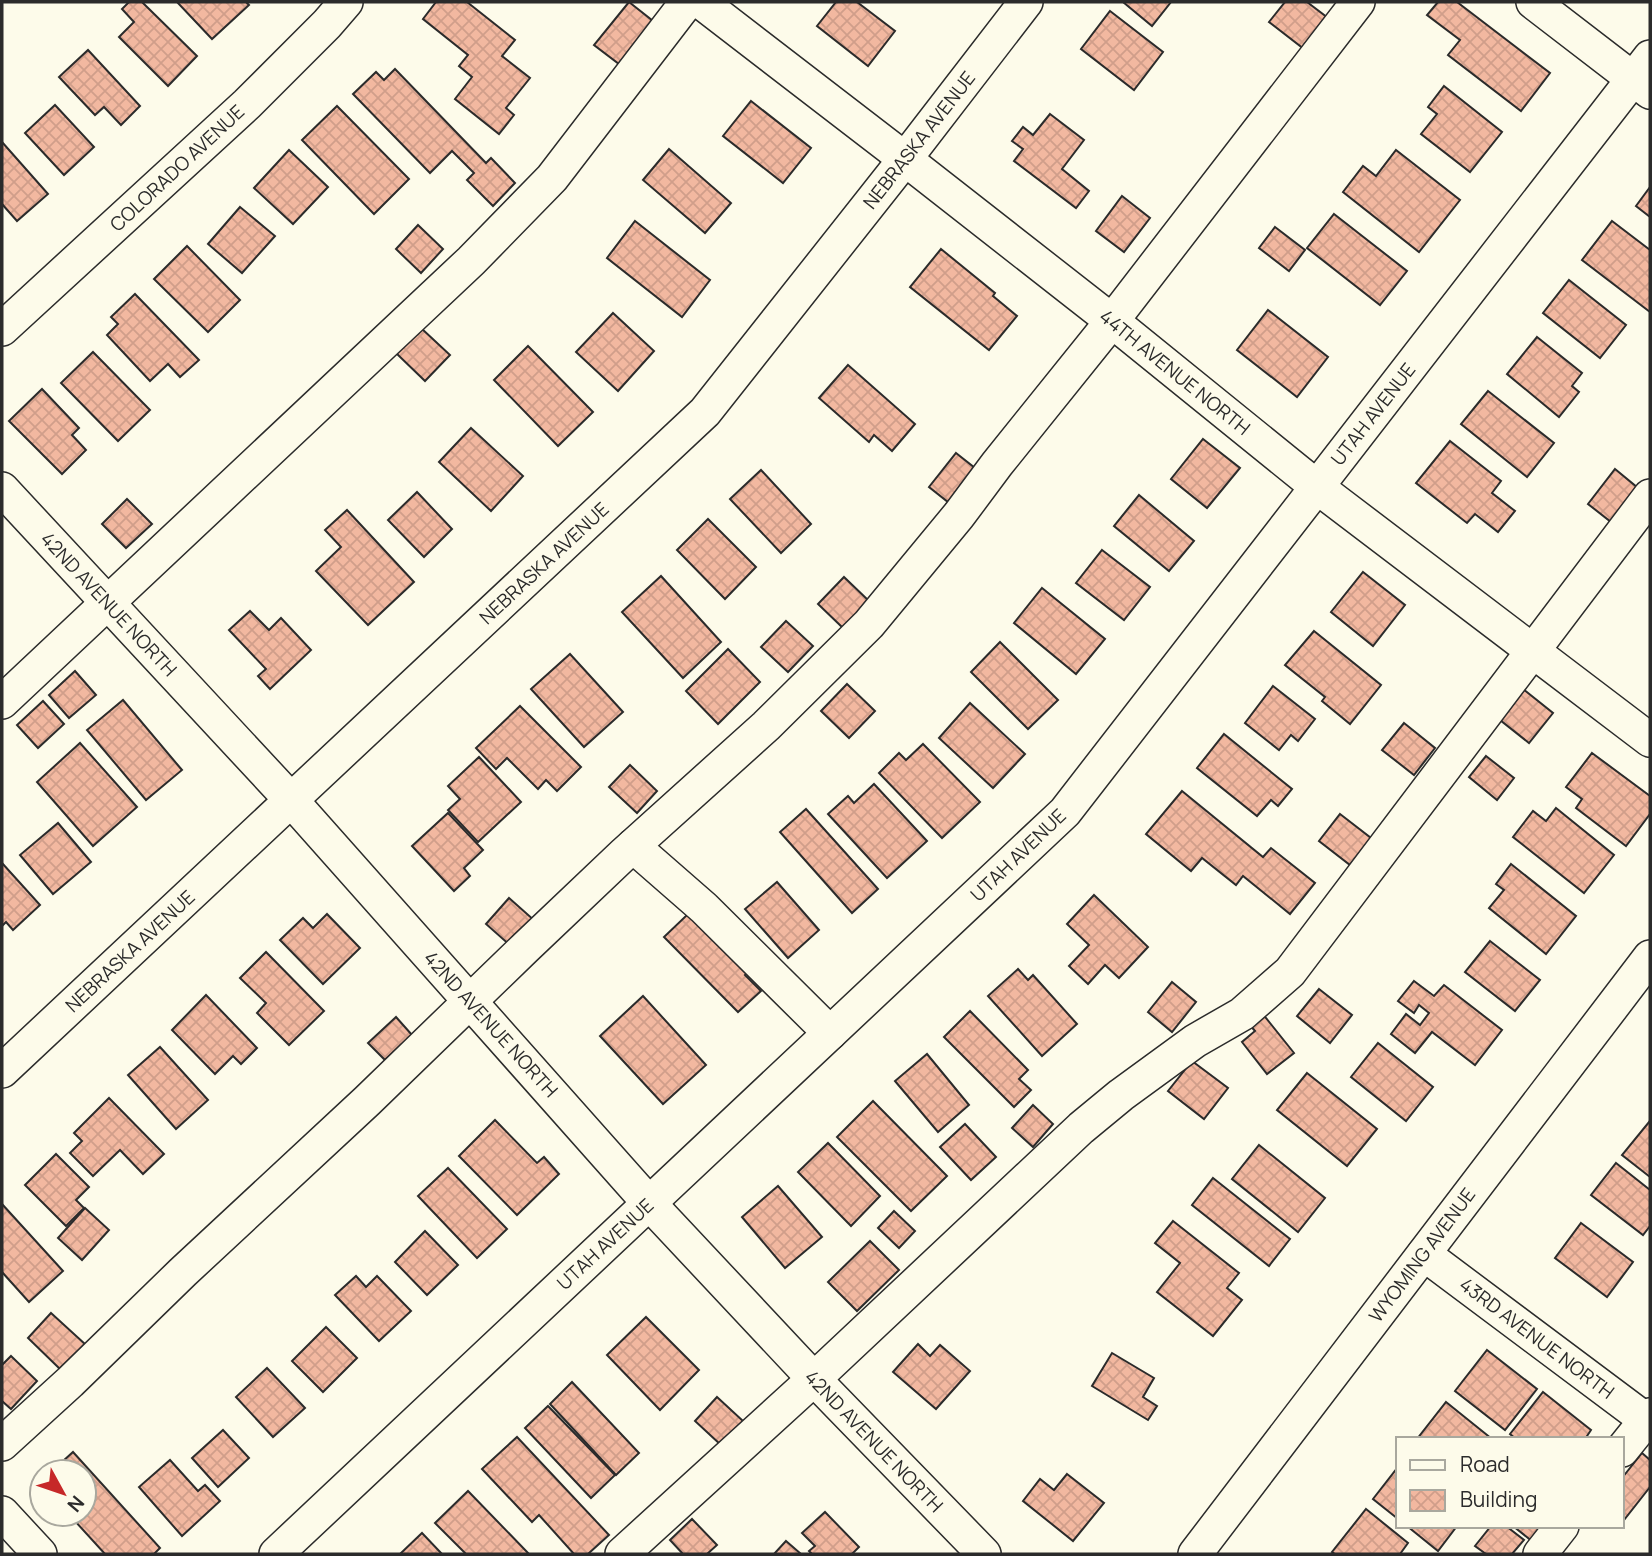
<svg xmlns="http://www.w3.org/2000/svg" width="1652" height="1556" viewBox="0 0 1652 1556" font-family="Manrope,sans-serif">
	<defs>
		<pattern id="building-cross-hatch" width="8" height="8" patternUnits="userSpaceOnUse" patternTransform="scale(1.75)"><rect width="8" height="8" fill="#f2b8a0"/><path d="M0 0l8 8M0 8l8-8" fill="none" stroke="#d09e8a"/></pattern>
	</defs>
	<rect width="100%" height="100%" fill="#fdfbea"/>
	<g fill="url(#building-cross-hatch)" stroke="#2b2b2b" stroke-width="2">
		<polygon points="129,2 142,2 197,56 168,86 119,37 134,22 122,9"/>
		<polygon points="177,2 246,2 249,5 212,39"/>
		<polygon points="436,2 467,2 515,40 502,56 530,78 506,108 514,115 499,134 455,99 472,77 459,66 468,55 423,19"/>
		<polygon points="629,2 653,21 619,64 594,45"/>
		<polygon points="836,2 857,2 895,31 868,66 817,26"/>
		<polygon points="1123,2 1171,2 1152,26"/>
		<polygon points="1285,2 1307,2 1328,18 1304,49 1269,22"/>
		<polygon points="1438,2 1457,2 1550,73 1521,111 1448,55 1460,40 1427,15"/>
		<polygon points="1110,11 1163,52 1134,90 1081,49"/>
		<polygon points="88,50 140,106 121,125 104,107 95,115 59,77"/>
		<polygon points="395,69 486,163 491,158 515,183 493,206 467,180 474,173 452,151 430,173 353,94 376,72 384,80"/>
		<polygon points="1444,86 1502,132 1470,172 1421,134 1437,114 1428,107"/>
		<polygon points="751,101 811,148 783,183 723,136"/>
		<polygon points="55,105 94,147 64,175 25,133"/>
		<polygon points="337,106 409,179 374,214 302,140"/>
		<polygon points="1050,114 1084,140 1062,169 1089,191 1076,208 1014,161 1023,149 1012,141 1023,127 1033,135"/>
		<polygon points="2,142 48,194 17,221 2,204"/>
		<polygon points="669,149 731,203 705,233 643,180"/>
		<polygon points="289,150 328,187 293,224 254,188"/>
		<polygon points="1396,150 1460,200 1419,252 1343,192 1363,166 1376,176"/>
		<polygon points="1650,187 1650,217 1636,206"/>
		<polygon points="1122,196 1150,218 1124,252 1096,231"/>
		<polygon points="240,207 275,236 242,273 208,244"/>
		<polygon points="1334,214 1407,271 1380,305 1307,248"/>
		<polygon points="635,221 710,280 682,317 607,258"/>
		<polygon points="1612,221 1650,250 1650,312 1582,260"/>
		<polygon points="418,225 443,249 421,273 396,249"/>
		<polygon points="1275,227 1305,250 1289,271 1259,248"/>
		<polygon points="187,246 240,300 208,332 154,279"/>
		<polygon points="941,249 995,293 993,296 1017,316 989,350 910,287"/>
		<polygon points="1569,280 1626,325 1600,358 1543,313"/>
		<polygon points="135,294 199,360 180,377 168,364 150,381 107,335 118,324 111,317"/>
		<polygon points="1268,310 1328,357 1297,397 1237,350"/>
		<polygon points="613,313 654,351 618,391 576,352"/>
		<polygon points="421,328 450,355 425,381 396,353"/>
		<polygon points="1537,337 1582,373 1572,386 1579,392 1559,417 1507,374"/>
		<polygon points="528,346 593,412 558,446 494,380"/>
		<polygon points="93,352 150,410 118,441 61,383"/>
		<polygon points="848,365 915,424 892,451 874,435 869,442 819,398"/>
		<polygon points="42,389 79,428 72,435 86,450 62,474 9,421"/>
		<polygon points="1488,391 1554,443 1527,477 1461,424"/>
		<polygon points="471,428 523,476 491,511 439,462"/>
		<polygon points="1203,439 1240,468 1207,508 1171,479"/>
		<polygon points="1450,441 1501,481 1492,493 1515,511 1498,532 1475,514 1467,523 1416,483"/>
		<polygon points="956,453 980,472 953,506 929,487"/>
		<polygon points="1615,469 1638,488 1611,522 1588,504"/>
		<polygon points="761,470 811,524 781,553 730,499"/>
		<polygon points="417,492 452,529 424,557 388,520"/>
		<polygon points="1139,495 1194,541 1169,571 1114,526"/>
		<polygon points="127,499 152,524 126,548 102,524"/>
		<polygon points="347,510 414,582 368,625 316,571 341,547 325,530"/>
		<polygon points="708,519 756,567 725,599 677,550"/>
		<polygon points="1102,550 1150,587 1124,620 1076,583"/>
		<polygon points="1363,572 1405,605 1373,646 1331,612"/>
		<polygon points="661,576 721,642 683,678 622,612"/>
		<polygon points="844,577 869,601 843,628 818,604"/>
		<polygon points="1042,588 1105,639 1076,674 1014,623"/>
		<polygon points="250,611 269,630 281,618 311,650 270,689 258,676 266,669 229,630"/>
		<polygon points="786,621 813,646 788,672 761,647"/>
		<polygon points="1314,631 1381,685 1350,724 1322,701 1325,697 1285,665"/>
		<polygon points="1000,642 1058,700 1028,729 971,672"/>
		<polygon points="728,649 760,682 718,724 686,691"/>
		<polygon points="570,654 623,712 584,747 531,689"/>
		<polygon points="75,671 96,695 69,718 49,695"/>
		<polygon points="847,684 875,711 849,738 821,711"/>
		<polygon points="1273,686 1315,719 1298,741 1291,735 1279,750 1245,723"/>
		<polygon points="1523,689 1553,713 1529,743 1500,720"/>
		<polygon points="123,700 182,770 146,800 87,730"/>
		<polygon points="43,701 64,724 38,748 17,725"/>
		<polygon points="970,703 1025,754 993,788 939,738"/>
		<polygon points="520,706 581,767 557,791 546,780 538,789 507,758 496,769 476,748"/>
		<polygon points="1404,723 1435,748 1414,775 1382,750"/>
		<polygon points="1224,734 1292,789 1278,806 1271,800 1257,816 1197,768"/>
		<polygon points="80,743 137,807 93,846 37,782"/>
		<polygon points="923,744 980,802 942,838 879,773 899,753 906,760"/>
		<polygon points="1592,753 1650,796 1650,814 1626,846 1576,808 1582,799 1566,787"/>
		<polygon points="1486,756 1514,778 1497,800 1469,777"/>
		<polygon points="479,757 521,802 478,842 448,810 460,799 448,786"/>
		<polygon points="630,765 657,791 637,813 609,787"/>
		<polygon points="874,784 927,841 887,878 828,814 848,796 854,803"/>
		<polygon points="1182,791 1263,857 1271,848 1315,883 1290,914 1243,876 1236,885 1202,858 1191,871 1146,834"/>
		<polygon points="1556,808 1614,855 1584,893 1513,837 1533,811 1546,821"/>
		<polygon points="806,809 878,889 852,913 780,832"/>
		<polygon points="448,813 483,850 464,868 470,876 454,891 412,846"/>
		<polygon points="1340,814 1371,838 1350,865 1319,841"/>
		<polygon points="58,823 91,862 53,894 20,855"/>
		<polygon points="2,863 40,905 13,930 6,922 2,926"/>
		<polygon points="1511,864 1576,916 1546,954 1489,908 1504,890 1496,884"/>
		<polygon points="777,882 819,930 788,958 745,909"/>
		<polygon points="1094,895 1148,947 1119,978 1105,965 1088,984 1069,966 1089,945 1067,924"/>
		<polygon points="509,898 535,921 512,947 486,924"/>
		<polygon points="327,914 360,948 323,984 280,940 303,918 313,928"/>
		<polygon points="688,914 753,967 745,975 761,991 738,1012 664,937"/>
		<polygon points="1490,941 1540,980 1515,1011 1465,972"/>
		<polygon points="266,952 324,1011 289,1045 257,1013 266,1003 240,978"/>
		<polygon points="1018,969 1028,980 1033,975 1077,1024 1042,1056 988,996"/>
		<polygon points="1414,981 1434,996 1444,985 1502,1030 1475,1065 1432,1032 1415,1053 1391,1034 1406,1014 1420,1025 1429,1013 1419,1005 1414,1013 1398,1001"/>
		<polygon points="1172,982 1196,1002 1172,1032 1148,1012"/>
		<polygon points="1319,989 1352,1015 1330,1043 1297,1016"/>
		<polygon points="206,995 257,1048 241,1064 233,1056 215,1074 172,1030"/>
		<polygon points="643,996 706,1065 663,1104 600,1036"/>
		<polygon points="970,1011 1028,1070 1019,1079 1031,1090 1014,1107 944,1037"/>
		<polygon points="1262,1013 1294,1053 1267,1074 1242,1042 1255,1031 1248,1023"/>
		<polygon points="396,1017 412,1035 385,1060 368,1043"/>
		<polygon points="1378,1043 1433,1087 1406,1121 1351,1077"/>
		<polygon points="160,1047 208,1100 176,1129 128,1075"/>
		<polygon points="927,1054 969,1105 938,1132 895,1081"/>
		<polygon points="1192,1061 1228,1088 1204,1119 1168,1091"/>
		<polygon points="1307,1073 1377,1129 1347,1166 1277,1110"/>
		<polygon points="109,1098 164,1154 143,1174 120,1150 93,1176 70,1153 82,1141 74,1133"/>
		<polygon points="873,1101 947,1176 911,1211 837,1137"/>
		<polygon points="1033,1105 1053,1124 1033,1147 1012,1128"/>
		<polygon points="495,1120 537,1163 544,1157 559,1174 517,1215 459,1156"/>
		<polygon points="1649,1122 1650,1123 1650,1177 1622,1155"/>
		<polygon points="965,1124 996,1157 971,1180 940,1147"/>
		<polygon points="828,1143 880,1196 851,1226 798,1172"/>
		<polygon points="1259,1145 1325,1198 1298,1232 1232,1179"/>
		<polygon points="56,1154 89,1187 76,1200 84,1208 66,1226 25,1185"/>
		<polygon points="1616,1163 1650,1190 1650,1226 1643,1235 1591,1195"/>
		<polygon points="448,1168 507,1229 477,1258 418,1196"/>
		<polygon points="1213,1178 1290,1239 1269,1266 1192,1205"/>
		<polygon points="778,1186 822,1237 785,1268 742,1217"/>
		<polygon points="2,1204 63,1271 29,1302 2,1272"/>
		<polygon points="85,1208 109,1230 82,1260 58,1238"/>
		<polygon points="894,1211 915,1231 899,1248 878,1228"/>
		<polygon points="1173,1221 1239,1273 1227,1288 1242,1300 1213,1336 1157,1292 1180,1263 1155,1243"/>
		<polygon points="1581,1223 1633,1262 1607,1297 1555,1258"/>
		<polygon points="425,1231 458,1265 427,1295 395,1262"/>
		<polygon points="870,1241 899,1270 857,1311 828,1282"/>
		<polygon points="356,1276 366,1287 377,1276 411,1311 379,1341 335,1295"/>
		<polygon points="51,1313 85,1344 61,1370 28,1338"/>
		<polygon points="646,1317 699,1370 660,1410 607,1355"/>
		<polygon points="326,1327 357,1358 323,1392 292,1361"/>
		<polygon points="918,1344 930,1356 940,1345 970,1371 936,1409 893,1372"/>
		<polygon points="1487,1350 1537,1389 1505,1430 1455,1391"/>
		<polygon points="1112,1353 1154,1378 1143,1397 1157,1406 1148,1420 1092,1386"/>
		<polygon points="11,1356 37,1381 11,1409 2,1401 2,1365"/>
		<polygon points="267,1368 305,1408 273,1437 236,1397"/>
		<polygon points="572,1382 639,1453 616,1475 550,1404"/>
		<polygon points="1543,1392 1591,1430 1585,1439 1516,1439 1510,1434"/>
		<polygon points="717,1397 743,1421 721,1445 695,1421"/>
		<polygon points="1446,1402 1492,1439 1417,1439"/>
		<polygon points="548,1406 615,1475 591,1498 525,1428"/>
		<polygon points="223,1430 249,1458 218,1487 192,1458"/>
		<polygon points="517,1437 609,1535 588,1554 574,1554 539,1515 532,1522 482,1469"/>
		<polygon points="73,1452 160,1548 154,1554 105,1554 74,1520 80,1514 84,1514 84,1510 86,1508 84,1506 84,1472 52,1471"/>
		<polygon points="1642,1453 1650,1460 1650,1487 1624,1520 1622,1519 1622,1478"/>
		<polygon points="170,1460 198,1491 205,1485 220,1501 182,1536 139,1487"/>
		<polygon points="1398,1467 1398,1519 1373,1499"/>
		<polygon points="1067,1474 1104,1503 1073,1541 1023,1501 1040,1479 1054,1490"/>
		<polygon points="468,1491 529,1554 466,1554 435,1523"/>
		<polygon points="1366,1509 1408,1543 1400,1554 1335,1554 1332,1552"/>
		<polygon points="825,1512 859,1547 852,1554 812,1554 809,1551 815,1546 802,1533"/>
		<polygon points="692,1519 717,1545 707,1554 683,1554 670,1540"/>
		<polygon points="1407,1526 1457,1526 1438,1551"/>
		<polygon points="1491,1526 1506,1526 1524,1540 1512,1554 1486,1554 1475,1546"/>
		<polygon points="1513,1526 1546,1526 1533,1542"/>
		<polygon points="422,1533 442,1554 400,1554"/>
		<polygon points="786,1541 801,1554 774,1554"/>
	</g>
	<g fill="none" stroke-linecap="round" stroke-linejoin="round">
		<g stroke="#2b2b2b" stroke-width="36">
			<g id="minor">
				<polyline points="701,2 905,159 1112,321 1317,487 1650,740"/>
				<polyline points="1533,2 1650,92"/>
				<polyline points="2,329 247,104 327,24 346,2"/>
				<polyline points="2,489 291,800 649,1203 814,1379 984,1554"/>
				<polyline points="2,702 471,261 552,178 687,2"/>
				<polyline points="633,846 704,908 830,1033"/>
				<polyline points="2,1071 705,412 905,159 1026,2"/>
				<polyline points="1424,1254 1650,1423"/>
				<polyline points="2,1444 70,1382 183,1272 367,1101 525,948 625,853 766,726 869,624 959,515 997,464 1112,321 1358,2"/>
				<polyline points="1622,1450 1650,1415"/>
				<polyline points="2,1513 40,1554"/>
				<polyline points="276,1554 1065,812 1650,57"/>
				<polyline points="622,1554 814,1379 1081,1128 1121,1095 1195,1041 1242,1014 1290,972 1650,496"/>
				<polyline points="1195,1554 1650,957"/>
				<polyline points="1540,1554 1562,1526"/>
			</g>
		</g>
		<use href="#minor" stroke="#fdfbea" stroke-width="33"/>
	</g>
	<g text-anchor="middle" dominant-baseline="central" stroke-width="5" stroke-linejoin="round" paint-order="stroke">
		<g font-size="19" fill="#2b2b2b" stroke="#fdfbea">
			<text transform="translate(919 140) rotate(-52)">NEBRASKA AVENUE</text>
			<text transform="translate(177 168) rotate(-43)">COLORADO AVENUE</text>
			<text transform="translate(1175 372) rotate(39)">44TH AVENUE NORTH</text>
			<text transform="translate(1373 414) rotate(-52)">UTAH AVENUE</text>
			<text transform="translate(544 563) rotate(-43)">NEBRASKA AVENUE</text>
			<text transform="translate(109 604) rotate(47)">42ND AVENUE NORTH</text>
			<text transform="translate(1018 855) rotate(-44)">UTAH AVENUE</text>
			<text transform="translate(130 951) rotate(-43)">NEBRASKA AVENUE</text>
			<text transform="translate(491 1024) rotate(48)">42ND AVENUE NORTH</text>
			<text transform="translate(605 1244) rotate(-43)">UTAH AVENUE</text>
			<text transform="translate(1422 1255) rotate(-53)">WYOMING AVENUE</text>
			<text transform="translate(1537 1338) rotate(37)">43RD AVENUE NORTH</text>
			<text transform="translate(874 1441) rotate(46)">42ND AVENUE NORTH</text>
		</g>
	</g>
	<rect width="1652" height="1556" fill="none" stroke="#2b2b2b" stroke-width="7"/>
	<rect x="1396" y="1437" width="228" height="91" fill="#fdfbea" stroke="#a9a89e" stroke-width="2"/>
	<rect x="1410" y="1460" width="35" height="10" fill="#fdfbea" stroke="#a9a89e" stroke-width="2"/>
	<text x="1460" y="1472" font-size="21" fill="#2b2b2b">Road</text>
	<rect x="1410" y="1490" width="35" height="21" fill="url(#building-cross-hatch)" stroke="#a9a89e" stroke-width="2"/>
	<text x="1460" y="1507" font-size="21" fill="#2b2b2b">Building</text>
	<g transform="translate(63 1493) rotate(130)"><circle r="33" fill="#fdfbea" stroke="#a9a89e" stroke-width="2"/>
	<path d="M0-5L12 26L0 18L-12 26Z" fill="#c62828"/>
	<text y="-10" font-size="19" font-weight="bold" text-anchor="middle" fill="#2b2b2b">N</text>
	</g>
</svg>
